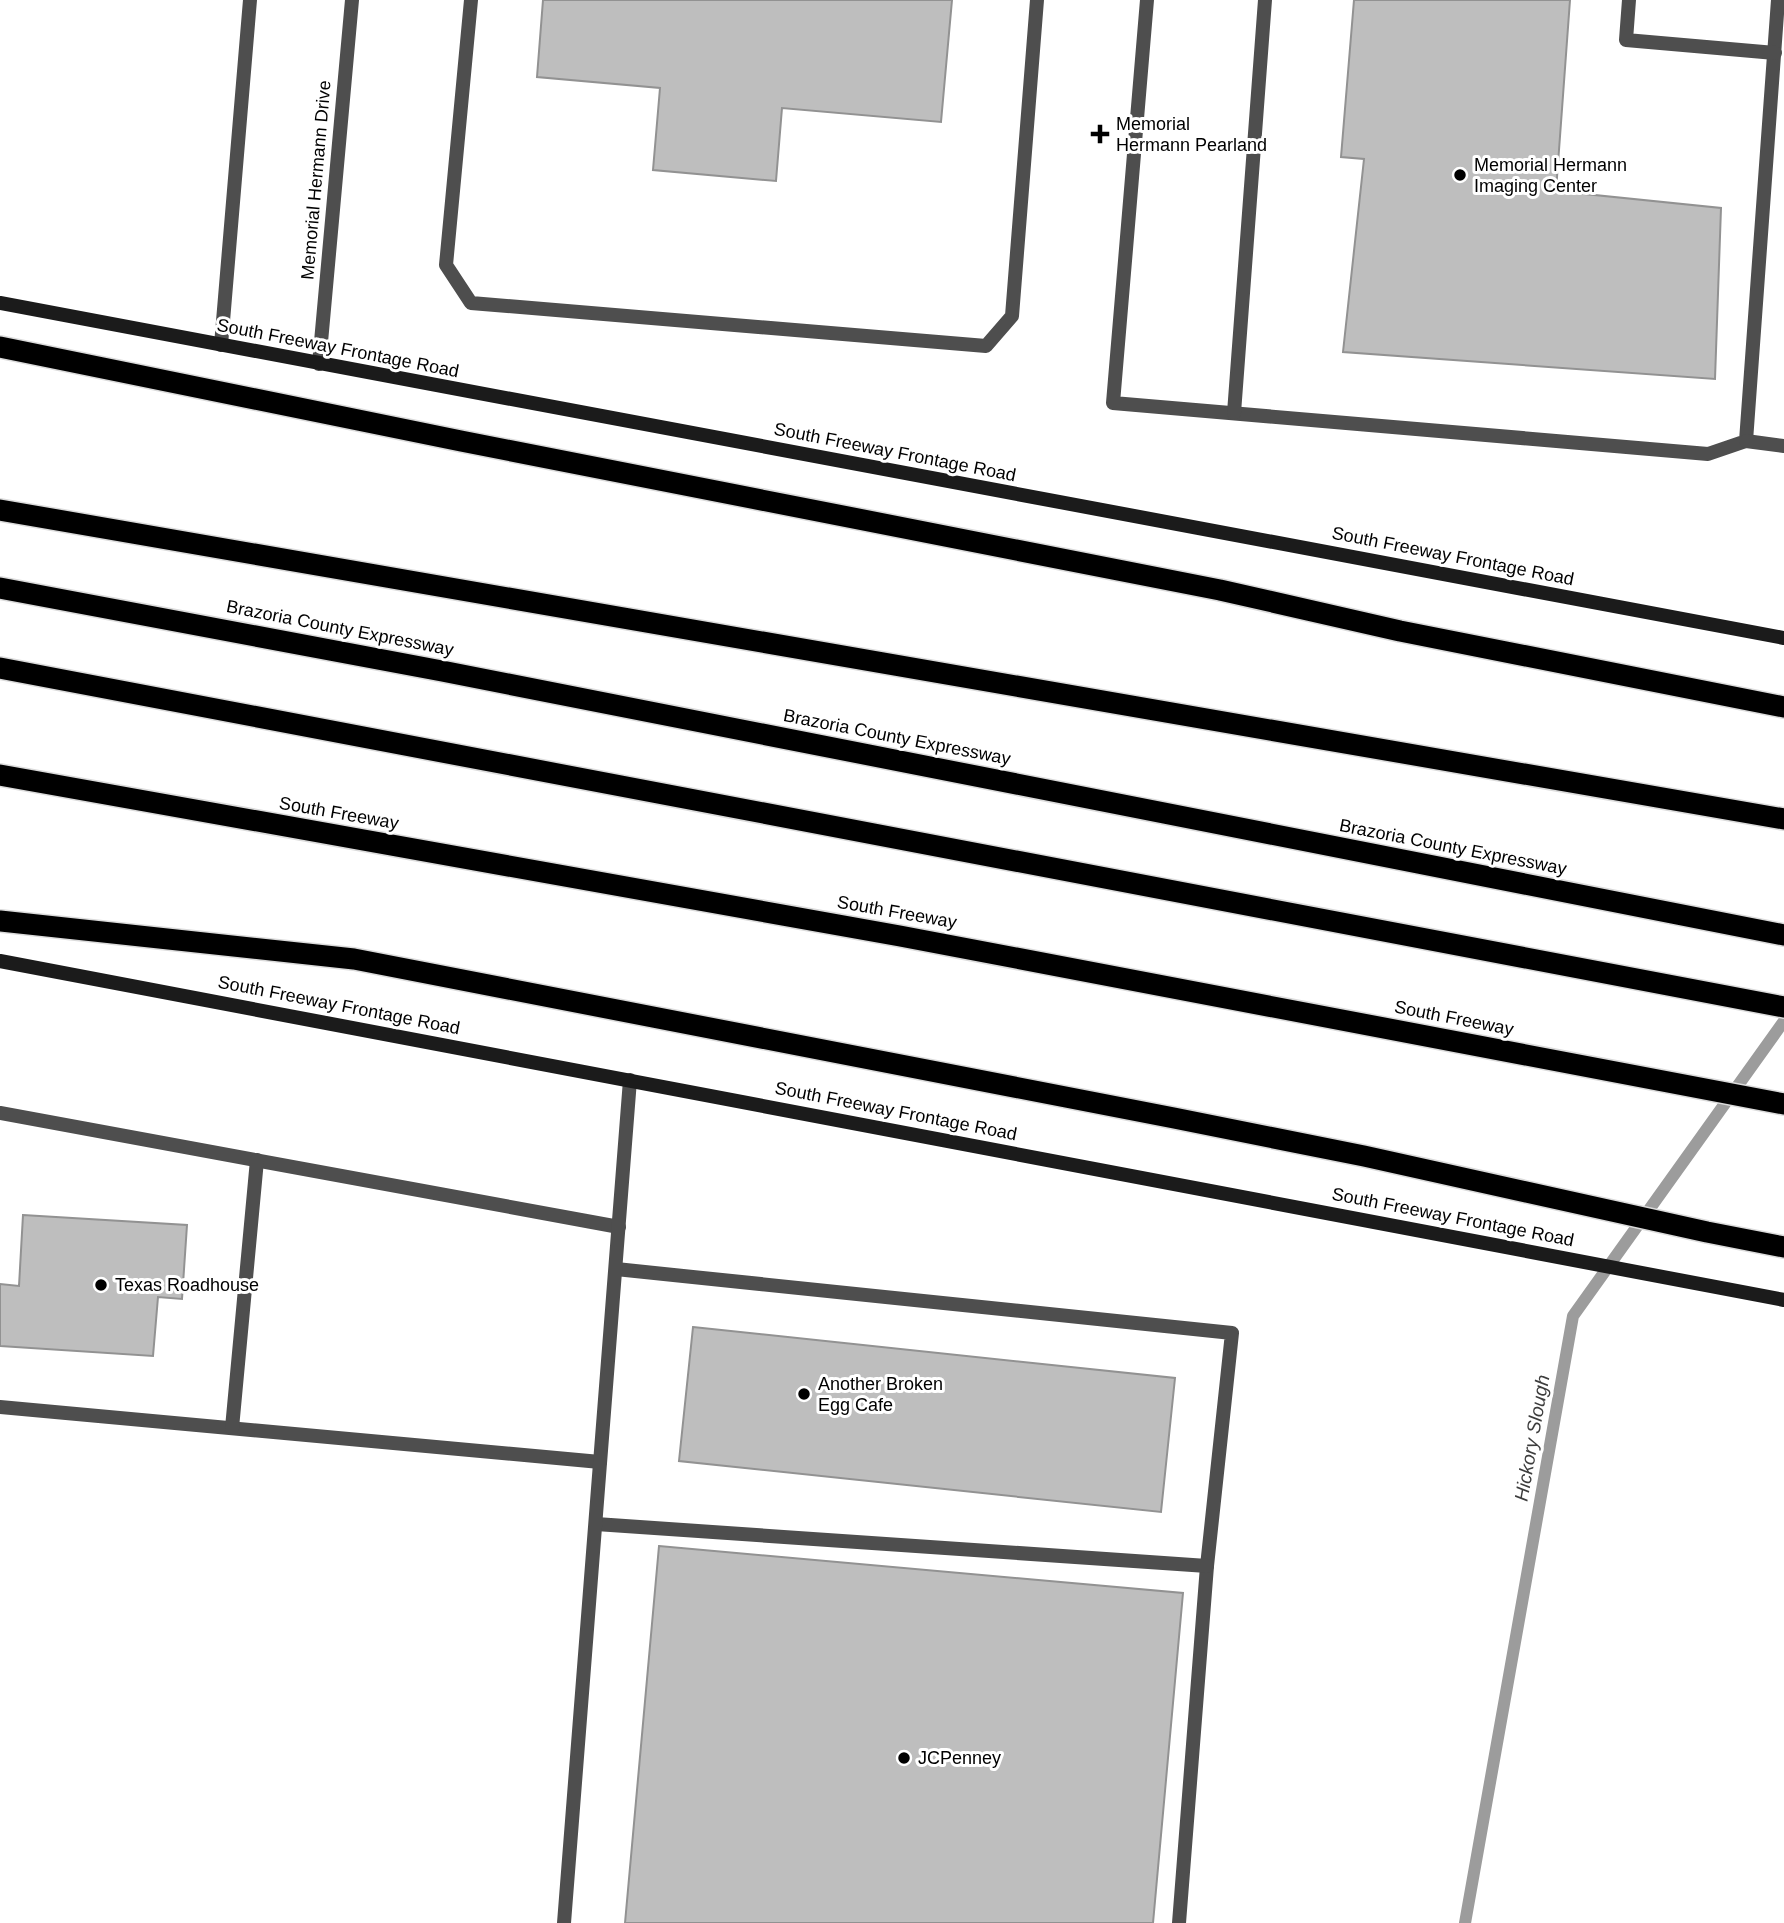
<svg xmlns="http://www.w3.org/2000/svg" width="1784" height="1923" viewBox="0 0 1784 1923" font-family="Helvetica,sans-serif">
	<rect width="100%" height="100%" fill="#fff"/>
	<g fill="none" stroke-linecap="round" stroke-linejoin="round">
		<polyline stroke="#9c9c9c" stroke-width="12" points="1465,1923 1573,1316 1784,1021"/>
	</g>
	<g fill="#bebebe" stroke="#929292" stroke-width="2">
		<polygon points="543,0 952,0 941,122 782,108 776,181 653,170 660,88 537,77"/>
		<polygon points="1354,0 1570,0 1556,191 1721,208 1715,379 1343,352 1364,159 1341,157"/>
		<polygon points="23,1215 187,1225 182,1299 158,1297 153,1356 0,1346 0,1284 19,1286"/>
		<polygon points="693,1327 1175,1378 1161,1512 679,1461"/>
		<polygon points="659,1546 1183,1593 1153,1923 625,1923"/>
	</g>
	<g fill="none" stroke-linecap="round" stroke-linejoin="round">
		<g stroke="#dbdbdb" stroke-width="24">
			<g id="motorway">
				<polyline points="0,347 461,441 1220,590 1400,631 1784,707"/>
				<polyline points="0,510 1784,819"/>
				<polyline points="0,588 442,671 1784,935"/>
				<polyline points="0,668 1784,1007"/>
				<polyline points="0,775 900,936 1784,1104"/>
				<polyline points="0,921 354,959 1174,1118 1364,1156 1707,1232 1784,1247"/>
			</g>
		</g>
		<g stroke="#4e4e4e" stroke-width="14">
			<polyline points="471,0 446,265 471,303 986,346 1012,316 1037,0"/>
			<polyline points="1147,0 1113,403 1708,454 1746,441 1778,0"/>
			<polyline points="1629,0 1626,40 1775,53"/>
			<polyline points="1234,413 1265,0"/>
			<polyline points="1746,441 1784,446"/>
			<polyline points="0,1113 619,1227"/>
			<polyline points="616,1269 1232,1333 1207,1566 1179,1923"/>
			<polyline points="0,1407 600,1462"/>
			<polyline points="232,1428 257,1160"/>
			<polyline points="596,1524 1207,1566"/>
			<polyline points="564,1923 630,1080"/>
		</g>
		<g stroke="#4e4e4e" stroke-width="14">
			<polyline points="221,345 250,0"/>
			<polyline points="319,364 352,0"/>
		</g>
		<g stroke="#1b1b1b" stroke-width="14">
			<polyline points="0,303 1784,638"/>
			<polyline points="0,961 1784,1300"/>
		</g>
		<use href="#motorway" stroke="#000" stroke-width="21"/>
	</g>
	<g fill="#000" stroke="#fff" stroke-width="2.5">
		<path d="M1096.5 123.5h7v7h7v7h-7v7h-7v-7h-7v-7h7z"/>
		<circle cx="1460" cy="175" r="7"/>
		<circle cx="101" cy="1285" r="7"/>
		<circle cx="804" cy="1394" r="7"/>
		<circle cx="904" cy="1758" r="7"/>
	</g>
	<g text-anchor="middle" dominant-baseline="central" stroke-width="6" stroke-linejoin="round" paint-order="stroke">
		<g font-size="18" fill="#000" stroke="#fff" text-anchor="start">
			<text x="1116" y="124">Memorial<tspan x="1116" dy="21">Hermann Pearland</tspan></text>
			<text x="1474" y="165">Memorial Hermann<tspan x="1474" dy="21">Imaging Center</tspan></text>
			<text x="115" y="1285">Texas Roadhouse</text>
			<text x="818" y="1384">Another Broken<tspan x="818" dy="21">Egg Cafe</tspan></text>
			<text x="918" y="1758">JCPenney</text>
		</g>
		<g font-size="18" fill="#000" stroke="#fff">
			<text transform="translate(316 180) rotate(-85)">Memorial Hermann Drive</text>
			<text transform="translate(338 348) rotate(11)">South Freeway Frontage Road</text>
			<text transform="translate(895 452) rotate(11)">South Freeway Frontage Road</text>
			<text transform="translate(1453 556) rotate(11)">South Freeway Frontage Road</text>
			<text transform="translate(340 628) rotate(11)">Brazoria County Expressway</text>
			<text transform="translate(897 737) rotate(11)">Brazoria County Expressway</text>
			<text transform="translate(339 813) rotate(10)">South Freeway</text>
			<text transform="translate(1453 847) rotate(11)">Brazoria County Expressway</text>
			<text transform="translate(897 912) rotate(10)">South Freeway</text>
			<text transform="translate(339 1005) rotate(11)">South Freeway Frontage Road</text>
			<text transform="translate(1454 1018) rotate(11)">South Freeway</text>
			<text transform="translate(896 1111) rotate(11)">South Freeway Frontage Road</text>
			<text transform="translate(1453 1217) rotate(11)">South Freeway Frontage Road</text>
		</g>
		<g font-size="19" font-style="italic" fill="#3d3d3d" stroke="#fff">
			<text transform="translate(1532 1438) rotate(-80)">Hickory Slough</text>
		</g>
	</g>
</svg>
